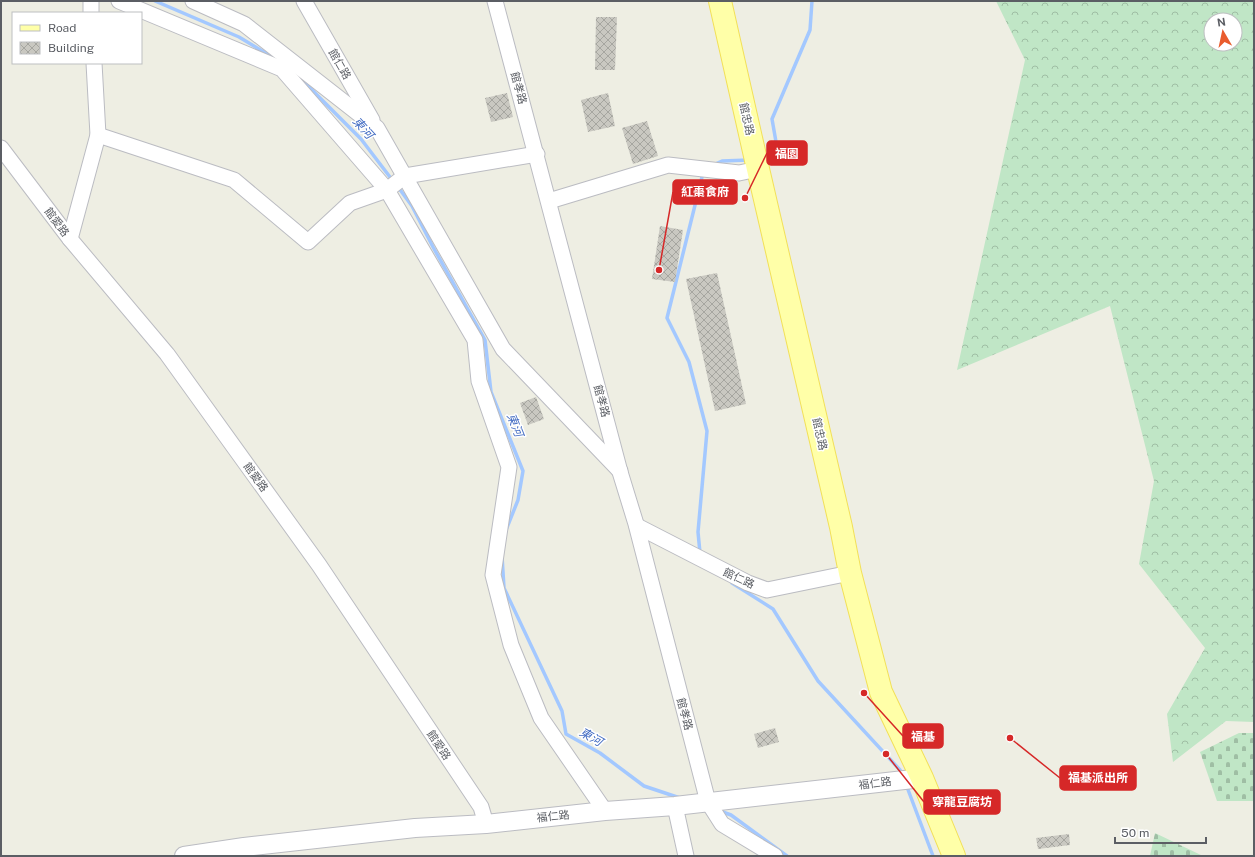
<svg xmlns="http://www.w3.org/2000/svg" width="1255" height="857" viewBox="0 0 1255 857" font-family="'Public Sans','Noto Sans TC',sans-serif">
	<defs>
		<pattern id="forest-crowns" width="20" height="18" patternUnits="userSpaceOnUse"><rect width="20" height="18" fill="#c0e6c6"/><path d="M2 6a3 3 0 1 1 6 0M12 15a3 3 0 1 1 6 0" fill="none" stroke="#9fbea4"/></pattern>
		<pattern id="cemetery-stones" width="16" height="16" patternUnits="userSpaceOnUse"><rect width="16" height="16" fill="#c0e6c6"/><path d="M2 7V4a2 2 0 0 1 4 0v3zM10 15v-3a2 2 0 0 1 4 0v3z" fill="#9fbea4"/></pattern>
		<pattern id="building-cross-hatch" width="8" height="8" patternUnits="userSpaceOnUse"><rect width="8" height="8" fill="#c9c8c1"/><path d="M0 0l8 8M0 8l8-8" fill="none" stroke="#a6a6a0"/></pattern>
	</defs>
	<rect width="100%" height="100%" fill="#eeeee3"/>
	<path fill="url(#forest-crowns)" fill-rule="evenodd" d="M996 1H1254V722L1226 721 1173 762 1167 714 1205 648 1139 564 1154 481 1110 306 957 370 1025 60ZM1211 20H1235V44H1211Z"/>
	<g fill="url(#cemetery-stones)">
		<polygon points="1239,733 1254,733 1254,801 1217,801 1200,752"/>
		<polygon points="1155,833 1203,856 1150,856"/>
	</g>
	<g fill="none" stroke-linecap="round" stroke-linejoin="round">
		<g stroke="#a3c8ff" stroke-width="3.5">
			<polyline points="155,1 239,37 272,57"/>
			<polyline points="295,73 361,139 393,181"/>
			<polyline points="764,159 779,159 772,119 810,30 812,1"/>
			<polyline points="713,165 722,161 749,160"/>
			<polyline points="398,187 412,206 433,247 485,340 491,392 523,471 518,500 506,530"/>
			<polyline points="700,553 698,532 707,431 689,362 667,318 703,173"/>
			<polyline points="502,556 504,588 562,711 566,734 600,753 644,786 680,798"/>
			<polyline points="732,583 773,609 818,681 900,770"/>
			<polyline points="907,787 933,856"/>
			<polyline points="720,811 731,815 787,856"/>
		</g>
	</g>
	<g fill="url(#building-cross-hatch)">
		<polygon points="596,17 617,17 615,70 595,70"/>
		<polygon points="507,93 513,117 491,122 485,98"/>
		<polygon points="608,93 615,126 588,132 581,100"/>
		<polygon points="647,121 658,156 633,164 622,128"/>
		<polygon points="660,226 683,230 675,282 652,279"/>
		<polygon points="717,273 746,404 715,411 686,279"/>
		<polygon points="536,397 544,419 528,425 520,403"/>
		<polygon points="775,728 779,742 758,748 754,734"/>
		<polygon points="1069,834 1070,845 1038,849 1036,838"/>
	</g>
	<g fill="none" stroke-linecap="round" stroke-linejoin="round">
		<g stroke="#bbbcc2" stroke-width="17">
			<g id="minor">
				<polyline points="91,1 91,13"/>
				<polyline points="119,1 282,69 387,190 475,340 479,381 509,467 493,575 511,645 541,718 605,811"/>
				<polyline points="193,1 244,24 377,128 503,349 620,471"/>
				<polyline points="304,1 372,120"/>
				<polyline points="495,1 620,472 636,524 708,802 722,824 775,856"/>
				<polyline points="98,135 234,180 308,242 350,203 387,190 405,176 537,154"/>
				<polyline points="1,148 70,239 167,354 319,565 481,807 486,824"/>
				<polyline points="549,201 668,165 739,173 758,169"/>
				<polyline points="70,239 98,135 94,63"/>
				<polyline points="637,526 748,583 767,590 850,573"/>
				<polyline points="675,806 686,856"/>
			</g>
		</g>
		<g stroke="#bbbcc2" stroke-width="20">
			<polyline id="tertiary" points="184,856 244,847 415,828 486,824 605,811 675,806 922,778"/>
		</g>
		<g stroke="#f2e059" stroke-width="24">
			<polyline id="primary" points="720,1 758,169 841,527 850,573 881,692 922,778 954,856"/>
		</g>
		<use href="#minor" stroke="#fff" stroke-width="15"/>
		<use href="#tertiary" stroke="#fff" stroke-width="18"/>
		<use href="#primary" stroke="#ffffa8" stroke-width="22"/>
	</g>
	<g text-anchor="middle" dominant-baseline="central" stroke-width="3" stroke-linejoin="round" paint-order="stroke">
		<g font-size="11" fill="#5b5e64" stroke="#fff">
			<text transform="translate(340 64) rotate(60)">館仁路</text>
			<text transform="translate(519 88) rotate(75)">館孝路</text>
			<text transform="translate(747 119) rotate(77)">館忠路</text>
			<text transform="translate(57 222) rotate(53)">館愛路</text>
			<text transform="translate(602 401) rotate(75)">館孝路</text>
			<text transform="translate(820 434) rotate(77)">館忠路</text>
			<text transform="translate(256 477) rotate(54)">館愛路</text>
			<text transform="translate(739 578) rotate(25)">館仁路</text>
			<text transform="translate(685 714) rotate(75)">館孝路</text>
			<text transform="translate(439 745) rotate(56)">館愛路</text>
			<text transform="translate(875 783) rotate(-7)">福仁路</text>
			<text transform="translate(553 816) rotate(-6)">福仁路</text>
		</g>
		<g font-size="12" font-style="italic" fill="#446dc3" stroke="#fff">
			<text transform="translate(363 128) rotate(48)">東河</text>
			<text transform="translate(515 425) rotate(68)">東河</text>
			<text transform="translate(591 737) rotate(30)">東河</text>
		</g>
	</g>
	<path fill="none" stroke="#d62828" stroke-width="1.5" d="M745 198L767 153M659 270L673 192M864 693L903 736M1010 738L1060 778M886 754L924 802"/>
	<g fill="#d62828" stroke="#fff" stroke-width="1.5">
		<circle cx="745" cy="198" r="4"/>
		<circle cx="659" cy="270" r="4"/>
		<circle cx="864" cy="693" r="4"/>
		<circle cx="1010" cy="738" r="4"/>
		<circle cx="886" cy="754" r="4"/>
	</g>
	<g fill="#d62828" stroke="#d62828" stroke-width="1.5">
		<rect x="767" y="141" width="40" height="24" rx="4"/>
		<rect x="673" y="180" width="64" height="24" rx="4"/>
		<rect x="903" y="724" width="40" height="24" rx="4"/>
		<rect x="1060" y="766" width="76" height="24" rx="4"/>
		<rect x="924" y="790" width="76" height="24" rx="4"/>
	</g>
	<g font-size="12" text-anchor="middle" font-weight="bold" fill="#fff">
		<text x="787" y="158">福園</text>
		<text x="705" y="196">紅棗食府</text>
		<text x="923" y="741">福基</text>
		<text x="1098" y="782">福基派出所</text>
		<text x="962" y="806">穿龍豆腐坊</text>
	</g>
	<rect width="1255" height="857" fill="none" stroke="#5b5e64" stroke-width="4"/>
	<rect x="12" y="12" width="130" height="52" fill="#ffffff" stroke="#bdbfc1"/>
	<rect x="20" y="25" width="20" height="6" fill="#ffffa8" stroke="#bdbfc1"/>
	<text x="48" y="32" font-size="12" fill="#5b5e64">Road</text>
	<rect x="20" y="42" width="20" height="12" fill="url(#building-cross-hatch)" stroke="#bdbfc1"/>
	<text x="48" y="52" font-size="12" fill="#5b5e64">Building</text>
	<g transform="translate(1223 32) rotate(351)"><circle r="19" fill="#ffffff" stroke="#bdbfc1"/>
	<path d="M0-3L7 15L0 10L-7 15Z" fill="#e95c2e"/>
	<text y="-6" font-size="11" font-weight="bold" text-anchor="middle" fill="#5b5e64">N</text>
	</g>
	<path d="M1115 837v6h91v-6" fill="none" stroke="#5b5e64" stroke-width="2"/>
	<text x="1121" y="837" font-size="12" fill="#5b5e64" stroke="#ffffff" stroke-width="3" paint-order="stroke">50 m</text>
</svg>
